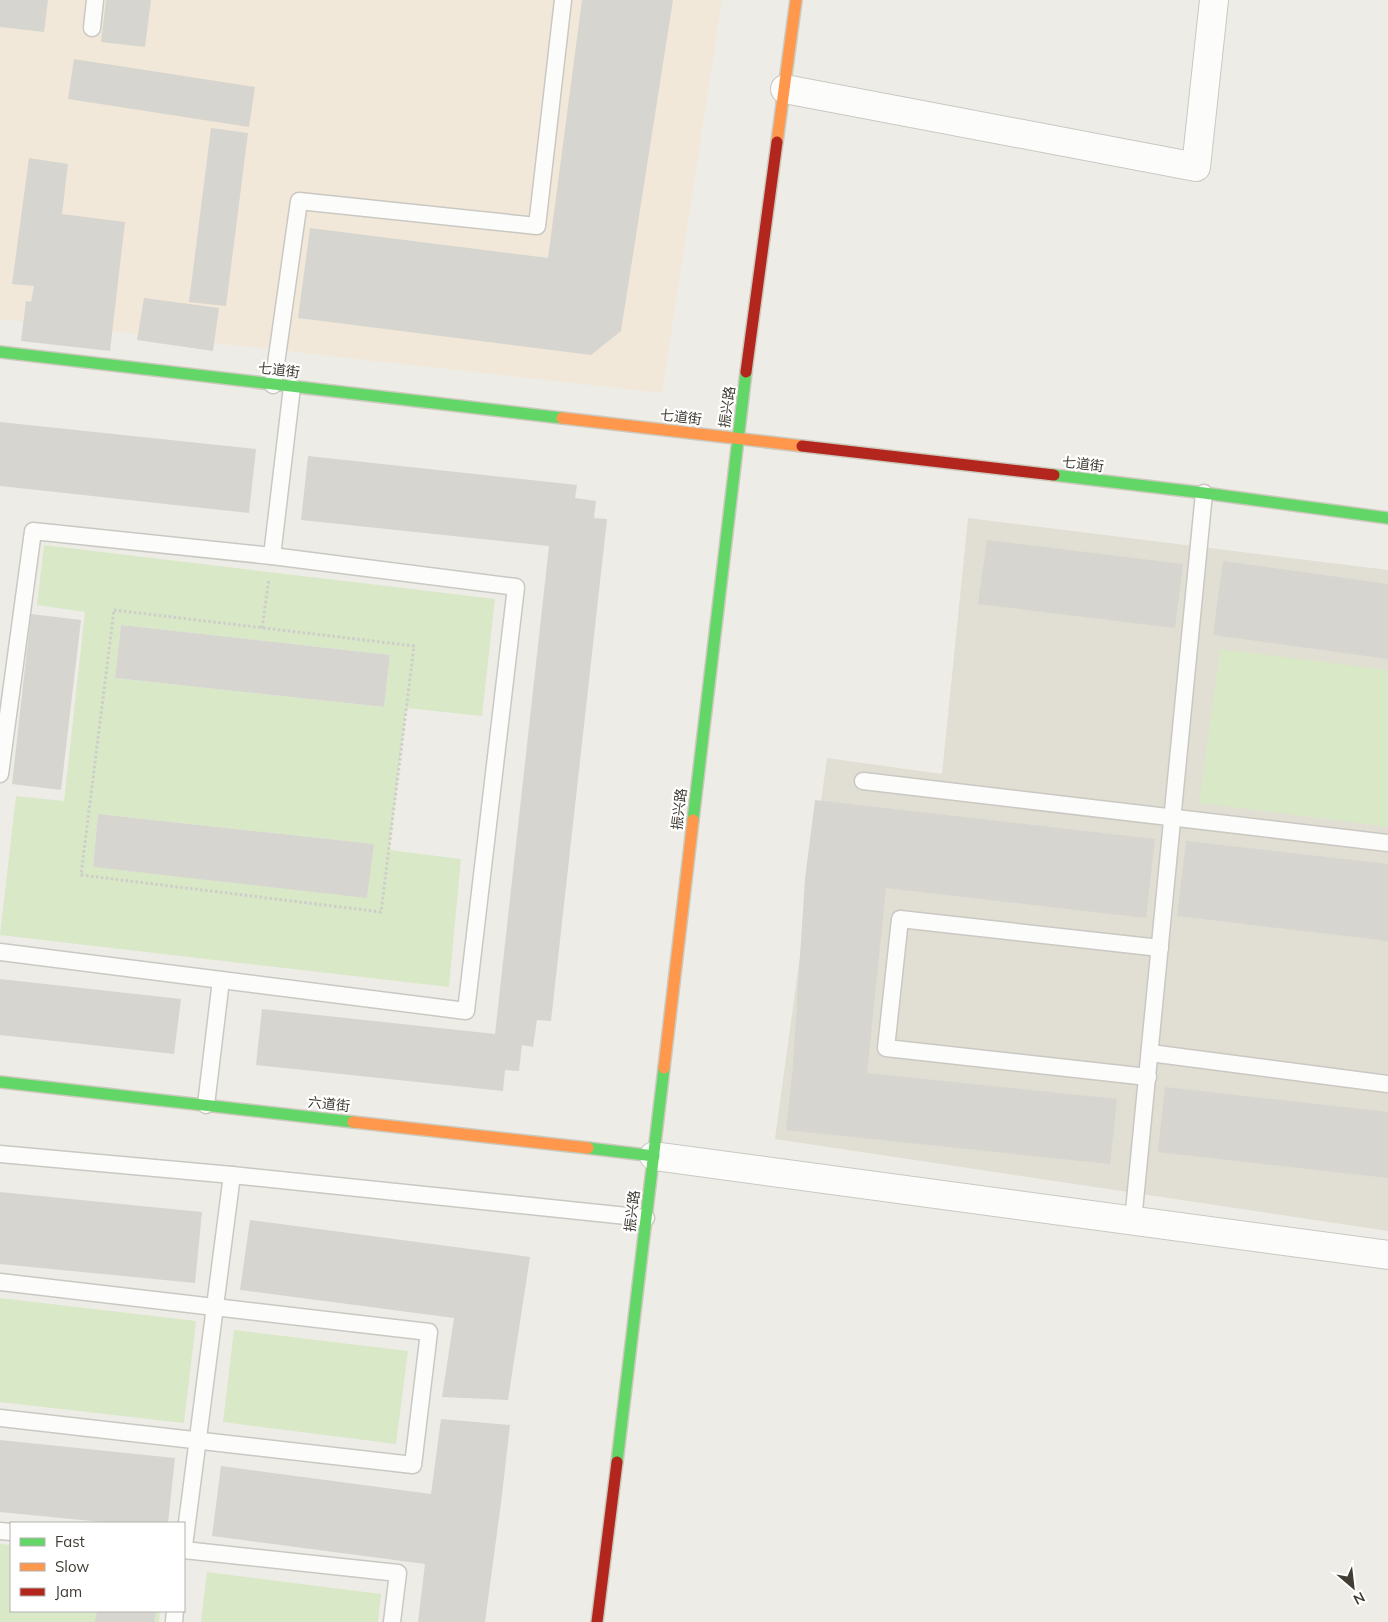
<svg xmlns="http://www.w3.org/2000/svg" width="1388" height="1622" viewBox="0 0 1388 1622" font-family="Mulish,'Noto Sans SC',sans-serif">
	<rect width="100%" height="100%" fill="#eeece6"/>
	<polygon fill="#e1ded3" points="968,518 1388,570 1388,1231 775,1139 827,758 942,774"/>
	<polygon fill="#f1e8d9" points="0,0 722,0 662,393 0,319"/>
	<g fill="#d9e8c7" fill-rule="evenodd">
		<path d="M44 545 495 599 482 716 406 708 389 850 461 859 449 987 0 935 16 796 64 801 85 612 37 605ZM121 625 390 655 384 707 115 678ZM98 814 373 844 367 897 93 867Z"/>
		<polygon points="1220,649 1388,670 1388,827 1199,803"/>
		<polygon points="0,1298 196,1321 184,1423 0,1402"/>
		<polygon points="234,1330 408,1351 396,1444 223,1422"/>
		<polygon points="0,1544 11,1545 11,1611 160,1611 159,1622 0,1622"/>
		<polygon points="207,1572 381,1594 378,1622 201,1622"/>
	</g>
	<g fill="#d7d5cf">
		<polygon points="0,0 48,0 44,32 0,27"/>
		<polygon points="106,0 151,0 145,47 101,42"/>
		<polygon points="582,0 673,0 621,331 591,355 298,318 310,228 548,258"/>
		<polygon points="74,59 255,87 249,127 68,99"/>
		<polygon points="211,128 248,133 226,306 189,302"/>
		<polygon points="29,158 68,164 62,214 125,222 110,351 21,341 26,301 31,302 34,286 12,284"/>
		<polygon points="144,298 219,308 213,351 137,340"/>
		<polygon points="0,422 256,449 249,513 0,486"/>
		<polygon points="308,456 577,485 575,498 596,501 594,518 607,519 551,1021 537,1020 533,1047 522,1045 519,1071 505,1070 503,1091 256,1065 262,1009 495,1034 549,546 301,520"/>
		<polygon points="987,540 1183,564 1175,628 978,604"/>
		<polygon points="1223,561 1388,584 1388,659 1213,635"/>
		<polygon points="31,614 81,620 61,790 12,784"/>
		<polygon points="121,625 390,655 384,707 115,678"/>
		<polygon points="815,800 1155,839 1146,918 886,888 867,1073 1117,1099 1110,1164 786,1130 793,1065 805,879"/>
		<polygon points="98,814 374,844 367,898 93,867"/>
		<polygon points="1186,841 1388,864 1388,941 1177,916"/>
		<polygon points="0,979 181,999 174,1054 0,1035"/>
		<polygon points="1165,1087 1388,1112 1388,1178 1158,1152"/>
		<polygon points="0,1192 202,1212 195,1283 0,1264"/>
		<polygon points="250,1220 530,1257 508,1400 442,1397 454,1318 240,1290"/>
		<polygon points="441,1419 510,1425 501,1503 485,1622 418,1622 425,1564 212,1536 221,1466 431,1494"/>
		<polygon points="0,1440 175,1458 168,1523 112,1523 0,1512"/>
		<polygon points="97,1611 156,1611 154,1622 95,1622"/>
	</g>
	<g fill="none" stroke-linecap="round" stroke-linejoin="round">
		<g stroke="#cac8c2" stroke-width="19">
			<g id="lane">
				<polyline points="92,28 95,0"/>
				<polyline points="273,385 299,201 537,226 563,0"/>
				<polyline points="272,556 292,387"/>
				<polyline points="0,774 33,531 272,556 516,587 466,1011 0,952"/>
				<polyline points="863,781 1388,843"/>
				<polyline points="1150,1053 1388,1084"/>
				<polyline points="1148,1077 886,1048 900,919 1160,948"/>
				<polyline points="206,1105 221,980"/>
				<polyline points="0,1154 232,1175 646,1218"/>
				<polyline points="1133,1221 1204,493"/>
				<polyline points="0,1282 429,1332 413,1465 0,1418"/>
				<polyline points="0,1531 11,1532"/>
				<polyline points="184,1546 232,1175"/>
				<polyline points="184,1550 398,1573 392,1622"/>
				<polyline points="174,1622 175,1611"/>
			</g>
		</g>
		<g stroke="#cac8c2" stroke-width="30">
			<g id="street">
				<polyline points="785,89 1196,167 1214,0"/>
				<polyline points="654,1156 1388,1255"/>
			</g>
		</g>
		<g stroke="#ccc9bd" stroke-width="14">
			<g id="fast">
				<polyline points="0,352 562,418"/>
				<polyline points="1054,475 1204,493 1388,518"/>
				<polyline points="693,820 746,372"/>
				<polyline points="0,1082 353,1122"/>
				<polyline points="588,1148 654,1156"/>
				<polyline points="617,1462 664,1068"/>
			</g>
		</g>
		<g stroke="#ccc9bd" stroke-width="14">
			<g id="slow">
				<polyline points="777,142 796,0"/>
				<polyline points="562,418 802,446"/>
				<polyline points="664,1068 693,820"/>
				<polyline points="353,1122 588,1148"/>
			</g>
		</g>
		<g stroke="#ccc9bd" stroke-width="14">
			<g id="jam">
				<polyline points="746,372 777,142"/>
				<polyline points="802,446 1054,475"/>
				<polyline points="597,1622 617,1462"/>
			</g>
		</g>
		<g stroke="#cecdc9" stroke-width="3" stroke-dasharray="2.5 2.5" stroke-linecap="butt">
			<polygon points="114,610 414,646 381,912 81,875"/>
			<polyline points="262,628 269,579"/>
		</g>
		<use href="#lane" stroke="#fcfcfb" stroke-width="16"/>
		<use href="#street" stroke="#fcfcfb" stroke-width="28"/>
		<use href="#fast" stroke="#63d668" stroke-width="11"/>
		<use href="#slow" stroke="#ff974d" stroke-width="11"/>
		<use href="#jam" stroke="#b3261e" stroke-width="11"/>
	</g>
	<g text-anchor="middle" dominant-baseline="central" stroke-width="4.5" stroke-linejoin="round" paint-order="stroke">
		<g font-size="14" fill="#423d34" stroke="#fff">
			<text transform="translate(279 370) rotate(7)">七道街</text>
			<text transform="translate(727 407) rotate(-82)">振兴路</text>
			<text transform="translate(681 417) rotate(7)">七道街</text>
			<text transform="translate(1083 464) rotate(7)">七道街</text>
			<text transform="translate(679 809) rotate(-83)">振兴路</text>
			<text transform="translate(329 1104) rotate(6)">六道街</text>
			<text transform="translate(632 1211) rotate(-83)">振兴路</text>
		</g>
	</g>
	<rect x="10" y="1522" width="175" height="90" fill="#ffffff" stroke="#b3b1ae"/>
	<rect x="20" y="1538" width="25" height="8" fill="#63d668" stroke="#b3b1ae"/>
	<text x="55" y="1547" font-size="15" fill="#423d34">Fast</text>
	<rect x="20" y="1563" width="25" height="8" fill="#ff974d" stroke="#b3b1ae"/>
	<text x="55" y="1572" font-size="15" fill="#423d34">Slow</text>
	<rect x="20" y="1588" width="25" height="8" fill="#b3261e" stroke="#b3b1ae"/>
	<text x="55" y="1597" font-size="15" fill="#423d34">Jam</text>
	<g transform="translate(1353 1587) rotate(152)" stroke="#ffffff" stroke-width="4" paint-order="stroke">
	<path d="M0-4L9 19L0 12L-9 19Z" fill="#423d34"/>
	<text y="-8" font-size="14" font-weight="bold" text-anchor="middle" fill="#423d34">N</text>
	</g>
</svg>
